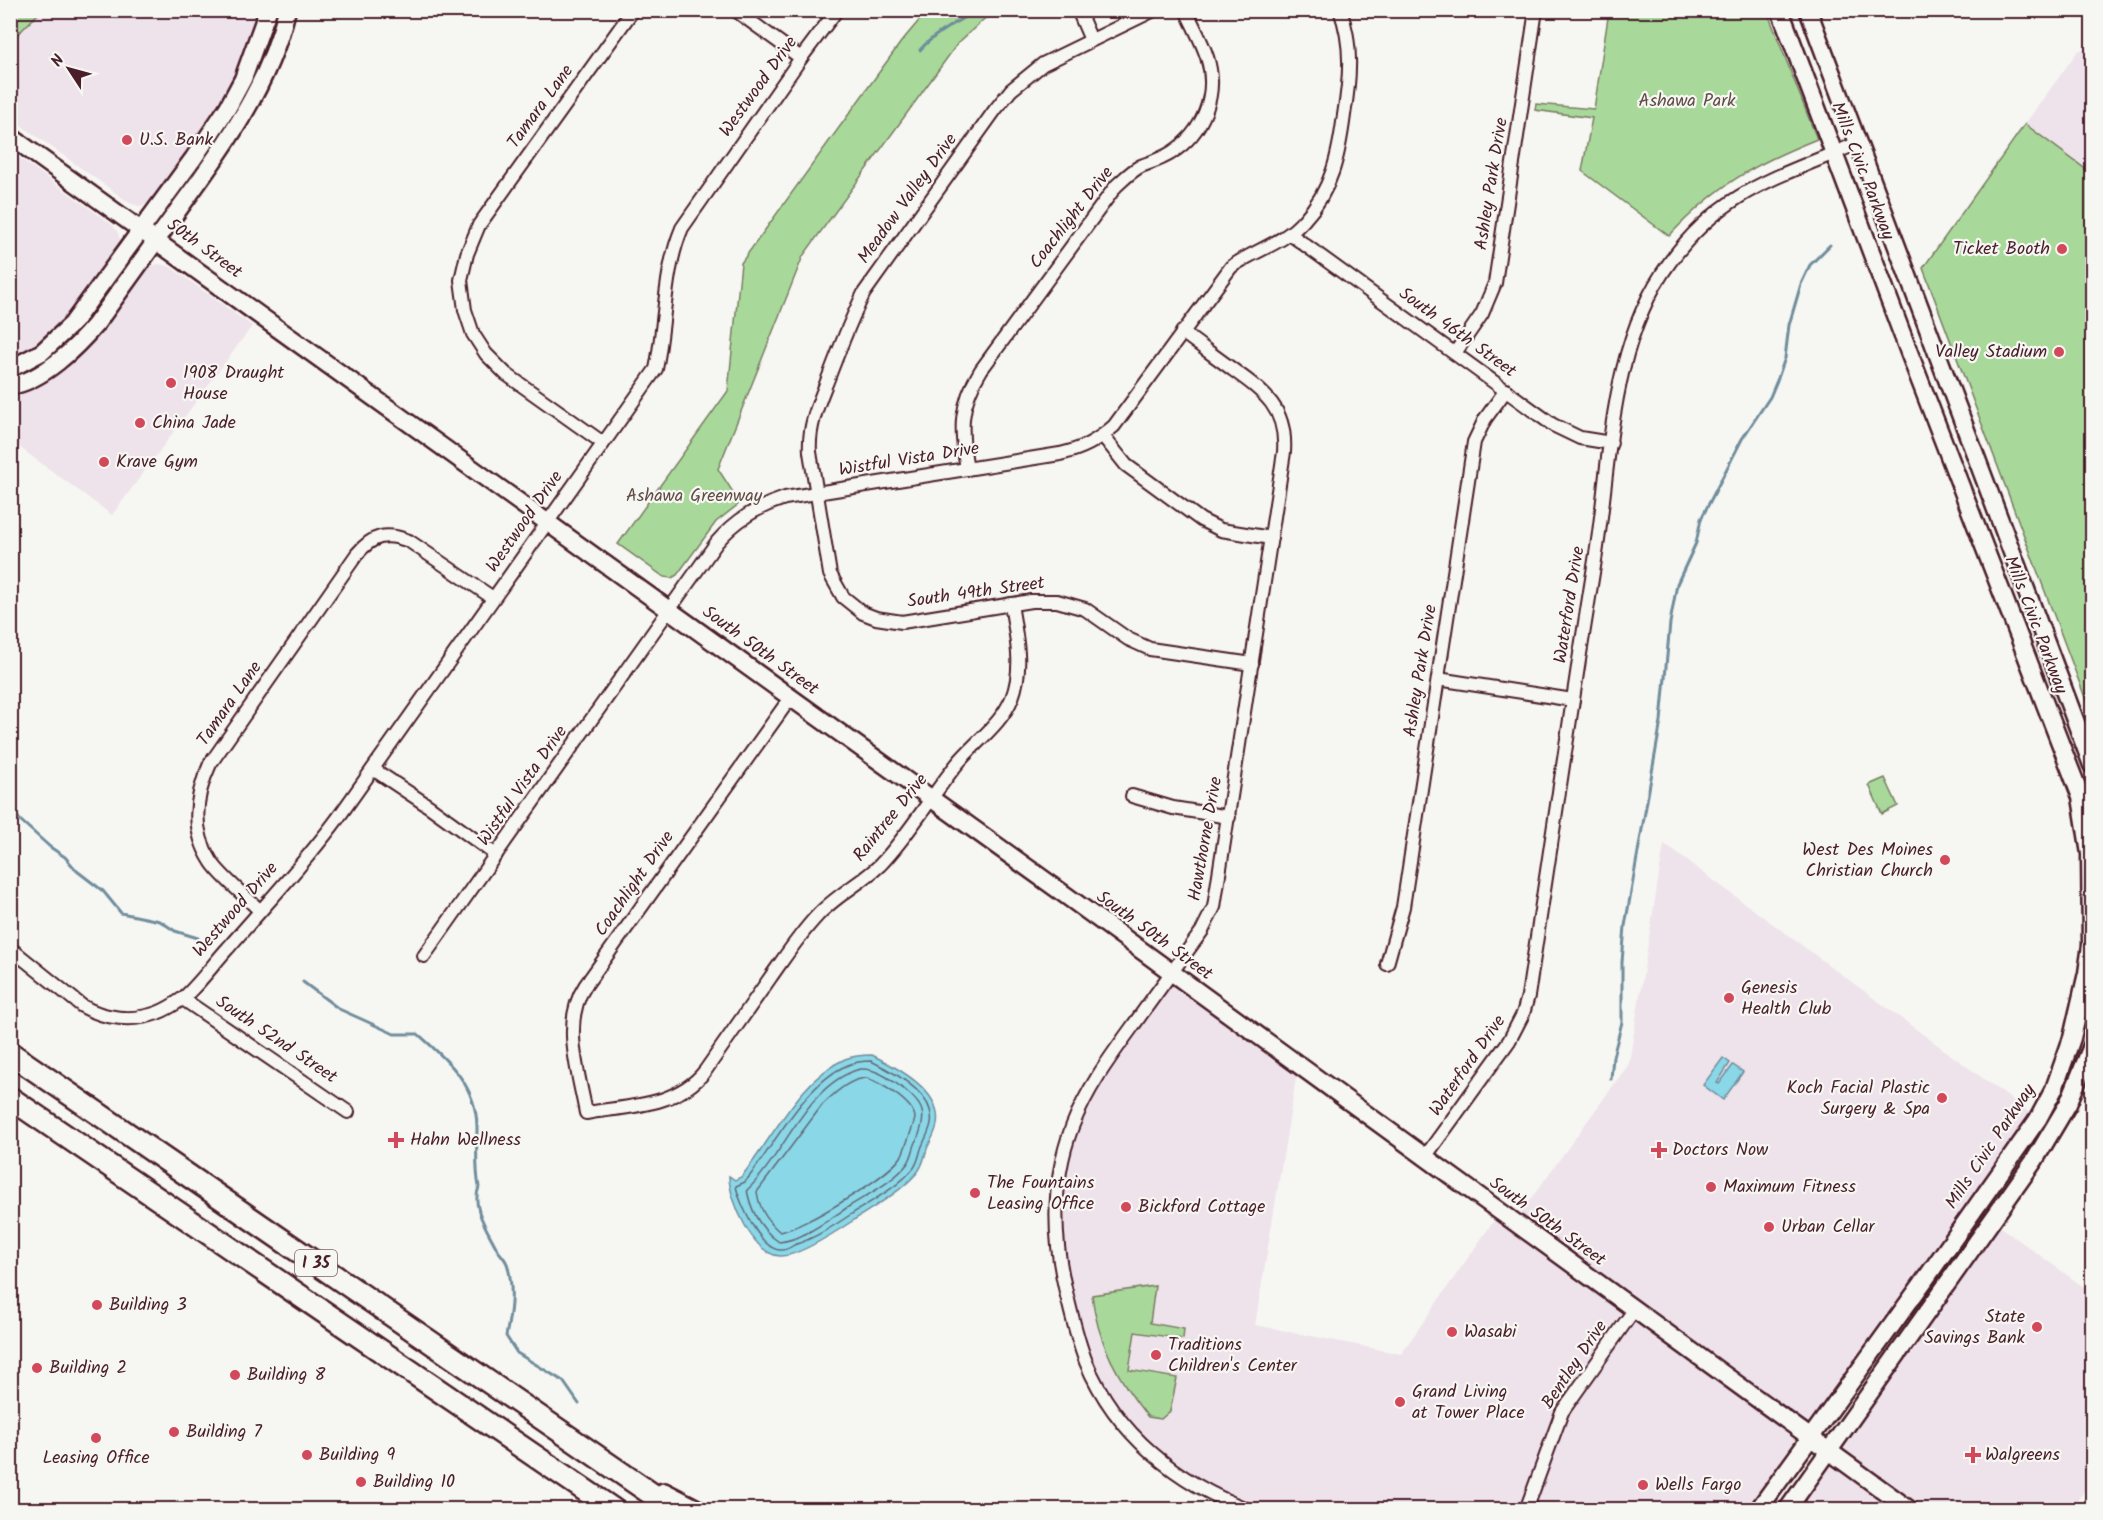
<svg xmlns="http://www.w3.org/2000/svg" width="2103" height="1520" viewBox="0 0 2103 1520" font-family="Kalam,sans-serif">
	<rect width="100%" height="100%" fill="#f6f6f2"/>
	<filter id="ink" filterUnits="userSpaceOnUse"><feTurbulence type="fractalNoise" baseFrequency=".0167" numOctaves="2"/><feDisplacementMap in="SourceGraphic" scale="12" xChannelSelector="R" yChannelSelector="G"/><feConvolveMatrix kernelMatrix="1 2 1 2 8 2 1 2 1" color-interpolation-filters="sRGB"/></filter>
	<g filter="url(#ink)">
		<g fill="#eee2eb">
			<polygon points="41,11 262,11 228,96 153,202 139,206 130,203 11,118 10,41"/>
			<polygon points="2092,46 2092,174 2025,124 2078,51"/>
			<polygon points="11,152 111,224 117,231 120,240 120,245 79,306 42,343 11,360"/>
			<polygon points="158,264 169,266 252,326 112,515 11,441 11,393 25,387 143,269"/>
			<polygon points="1664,844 2038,1119 1758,1509 1225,1509 1226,1501 1203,1490 1114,1412 1071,1314 1057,1196 1081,1105 1171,973 1298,1065 1255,1325 1401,1354 1500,1212 1514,1222 1629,1064"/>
			<polygon points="1992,1221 2092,1293 2092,1480 2071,1509 1787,1510"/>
		</g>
		<g fill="#a8d99a" stroke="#797c62" stroke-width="1.5">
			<polygon points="11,10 41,11 11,41 10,11"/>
			<polygon points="928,10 996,11 983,20 958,43 803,256 718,469 740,503 716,522 677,575 672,578 664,577 618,544 728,391 741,263 901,42"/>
			<path d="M1609 11H1767L1817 139C1752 165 1717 185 1669 236L1582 171 1592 118 1535 110 1536 104 1594 109Z"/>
			<polygon points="2025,124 2092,174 2092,716 1923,268"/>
			<polygon points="1885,778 1898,806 1882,814 1869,785"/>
			<path d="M1155 1286 1150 1323 1184 1329 1183 1339 1135 1332 1129 1370 1177 1378 1170 1411 1161 1419 1148 1417C1119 1381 1097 1342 1092 1295Z"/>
		</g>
		<g fill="#89d7e7" stroke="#708d9c" stroke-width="1.5">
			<path d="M872 1055C896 1067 943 1091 937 1124 936 1133 930 1141 927 1149 924 1158 923 1167 916 1174 899 1193 875 1206 854 1220 839 1230 797 1257 780 1256 753 1255 729 1199 729 1176L735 1180 741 1177C772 1140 799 1079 845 1059 853 1056 863 1055 872 1055Z"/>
			<polygon points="1723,1058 1730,1063 1717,1083 1719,1084 1733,1065 1743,1072 1723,1100 1703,1085"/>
		</g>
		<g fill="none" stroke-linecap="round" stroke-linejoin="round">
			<g stroke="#636976" stroke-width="1.5">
				<path d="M871 1061C892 1071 936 1094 931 1123 930 1130 926 1137 923 1144 919 1152 919 1162 913 1169 897 1188 871 1201 850 1215 832 1227 815 1238 794 1245 791 1247 785 1250 782 1250 761 1252 739 1202 736 1186L745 1182 752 1173C777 1139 808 1081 848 1065 855 1062 863 1061 871 1061Z"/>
				<path d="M860 1069C875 1068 889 1078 901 1087 925 1105 928 1115 916 1142 913 1149 912 1157 908 1163 895 1181 867 1195 848 1207 828 1220 803 1240 779 1242 761 1230 751 1211 747 1190 785 1155 806 1084 860 1069Z"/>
				<path d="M867 1078C880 1083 914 1102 915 1118 915 1121 903 1154 901 1157 889 1176 802 1229 780 1232 768 1222 759 1208 757 1192L823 1104C836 1092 849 1079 867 1078Z"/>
			</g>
			<g stroke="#708d9c" stroke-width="3">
				<path d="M920 50C935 33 957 22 976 10"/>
				<polyline points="10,806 20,820 50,847 65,857 77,871 103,891 121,913 160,921 175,931 198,938"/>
				<path d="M303 982 339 1009 390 1032 394 1034H418C447 1060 476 1084 477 1126 477 1146 475 1167 479 1187 471 1207 487 1229 496 1247 499 1254 507 1259 508 1267 514 1291 511 1312 506 1336L517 1353 563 1381 579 1404"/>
				<polyline points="1611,1079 1613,1057 1622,1022 1622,962 1625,926 1661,721 1670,623 1677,584 1696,543 1701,519 1742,439 1770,397 1778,378 1785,358 1789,325 1801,284 1810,265 1830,245"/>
			</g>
			<g stroke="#4a1f2b" stroke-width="16">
				<g id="street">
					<polyline points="735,10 801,58"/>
					<polyline points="1078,10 1091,40"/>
					<path d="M1154 10 1043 64 1011 90 995 110 864 293C851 319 841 345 831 371 821 398 808 423 810 452L830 574 843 597 863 613 876 618 902 622 1031 601H1057L1085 609 1128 639 1150 649 1252 664"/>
					<polyline points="1290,234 1553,425 1580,438 1611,443"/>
					<path d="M1182 332C1199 345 1216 357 1232 369 1264 392 1287 408 1284 452L1214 907 1202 931C1180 961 1157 992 1135 1023 1111 1056 1087 1088 1072 1127 1052 1180 1053 1238 1066 1292 1072 1316 1077 1339 1086 1362 1116 1434 1177 1483 1249 1510"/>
					<polyline points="1455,353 1482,314 1495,283 1536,10"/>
					<polyline points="1103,436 1126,465 1201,520 1221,530 1271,538"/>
					<polyline points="603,443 506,374 486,354 473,334 465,310 461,280 467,254 479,225 633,10"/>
					<path d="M967 469C960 430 959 405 981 370L1116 186C1124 179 1131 171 1141 166 1151 162 1162 159 1171 153 1203 133 1219 94 1207 57 1202 41 1193 26 1186 10"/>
					<polyline points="1438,679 1573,700"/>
					<path d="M791 697 585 986C561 1022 579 1074 586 1113 627 1106 677 1107 705 1071 727 1040 748 1009 770 978 785 957 799 935 817 916 835 896 860 884 880 865 909 835 931 796 957 764 975 742 1001 725 1012 698 1024 667 1016 636 1011 604"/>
					<polyline points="373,769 430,807 496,855"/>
					<polyline points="1132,796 1173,808 1229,817"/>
					<path d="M260 911C248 898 219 875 211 861 191 830 195 796 210 764L357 554C373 535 386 532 409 541L493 598"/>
					<path d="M10 948 82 1006C105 1019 132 1022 157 1013 165 1010 175 1004 182 999 196 988 215 962 228 948 265 905 305 863 338 818L656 369C666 322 663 273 682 228L801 58 837 10"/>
					<path d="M424 956 717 542C736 520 757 507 785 498L1060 454C1082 449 1097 441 1114 426L1231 267C1256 249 1282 245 1304 220 1332 190 1339 154 1344 115 1350 79 1353 45 1340 10"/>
					<polyline points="1387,964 1403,907 1474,442 1485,419 1506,390"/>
					<polyline points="183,999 348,1112"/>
					<path d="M1425 1157 1509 1041 1523 1014 1528 996C1550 848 1572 701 1596 554 1611 457 1610 343 1670 262 1723 189 1780 177 1858 143"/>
					<polyline points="1526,1510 1562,1412 1634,1310"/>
				</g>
			</g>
			<g stroke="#4a1f2b" stroke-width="21">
				<g id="secondary">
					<polyline points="1808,10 2092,765"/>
					<polyline points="10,136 1064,894 1910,1510"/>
					<polyline points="10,369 42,352 72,324 193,159 228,107 243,79 268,10"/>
					<path d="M10 386C42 381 76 348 96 324 124 285 153 245 181 206 226 145 269 85 287 10"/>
					<polyline points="1758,1510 1924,1281 2038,1119 2054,1089 2072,1038 2087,973 2091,945 2090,854 2081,797 1910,355 1780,10"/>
					<polyline points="1787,1510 2034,1161 2068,1104 2092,1046"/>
				</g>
			</g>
			<g stroke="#4a1f2b" stroke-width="26">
				<g id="highway">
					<polyline points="10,1053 675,1510"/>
					<polyline points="10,1098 614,1510"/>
					<polyline points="664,1494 695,1510"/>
				</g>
			</g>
			<use href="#street" stroke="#f6f6f2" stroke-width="12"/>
			<use href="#secondary" stroke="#f6f6f2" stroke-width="16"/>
			<use href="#highway" stroke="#f6f6f2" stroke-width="21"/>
		</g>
	</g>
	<g fill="#d1495b" stroke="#f6f6f2" stroke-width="2">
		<circle cx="127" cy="140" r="6"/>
		<circle cx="2062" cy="249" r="6"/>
		<circle cx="2059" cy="352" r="6"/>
		<circle cx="171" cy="383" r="6"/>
		<circle cx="140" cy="423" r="6"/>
		<circle cx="104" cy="462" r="6"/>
		<circle cx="1945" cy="860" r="6"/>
		<circle cx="1729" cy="998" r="6"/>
		<circle cx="1942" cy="1098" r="6"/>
		<path d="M393 1131h6v6h6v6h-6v6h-6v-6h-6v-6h6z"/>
		<path d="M1656 1141h6v6h6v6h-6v6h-6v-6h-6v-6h6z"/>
		<circle cx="1711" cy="1187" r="6"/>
		<circle cx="975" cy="1193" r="6"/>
		<circle cx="1126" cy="1207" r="6"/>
		<circle cx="1769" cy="1227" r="6"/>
		<circle cx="97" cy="1305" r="6"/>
		<circle cx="2037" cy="1327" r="6"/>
		<circle cx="1452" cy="1332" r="6"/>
		<circle cx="1156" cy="1355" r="6"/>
		<circle cx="37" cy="1368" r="6"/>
		<circle cx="235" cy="1375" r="6"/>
		<circle cx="1400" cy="1402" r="6"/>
		<circle cx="174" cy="1432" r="6"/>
		<circle cx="96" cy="1438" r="6"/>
		<circle cx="307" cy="1455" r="6"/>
		<path d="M1970 1446h6v6h6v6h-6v6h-6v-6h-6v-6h6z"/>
		<circle cx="361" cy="1482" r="6"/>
		<circle cx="1643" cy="1485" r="6"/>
	</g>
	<g text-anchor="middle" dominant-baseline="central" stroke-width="4.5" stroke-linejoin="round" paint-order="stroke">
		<rect fill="#f6f6f2" stroke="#7e6067" stroke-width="1.5" x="295" y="1250" width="42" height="26" rx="4.5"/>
		<g font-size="16" font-weight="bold" fill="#4a1f2b">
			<text x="316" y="1263">I 35</text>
		</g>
		<g font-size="18" fill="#4a1f2b" stroke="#f6f6f2">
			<text transform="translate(759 87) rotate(-54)">Westwood Drive</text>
			<text transform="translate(541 107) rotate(-54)">Tamara Lane</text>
			<text transform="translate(1862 171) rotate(69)">Mills Civic Parkway</text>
			<text transform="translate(1492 184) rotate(-81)">Ashley Park Drive</text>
			<text transform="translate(908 199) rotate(-54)">Meadow Valley Drive</text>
			<text transform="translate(1072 218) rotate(-52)">Coachlight Drive</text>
			<text transform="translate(204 249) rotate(36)">50th Street</text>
			<text transform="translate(1457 333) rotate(36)">South 46th Street</text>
			<text transform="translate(909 460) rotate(-9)">Wistful Vista Drive</text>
			<text transform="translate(525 522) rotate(-55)">Westwood Drive</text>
			<text transform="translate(976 593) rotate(-8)">South 49th Street</text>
			<text transform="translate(1570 605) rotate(-81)">Waterford Drive</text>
			<text transform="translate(2035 625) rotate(69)">Mills Civic Parkway</text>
			<text transform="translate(760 651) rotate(36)">South 50th Street</text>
			<text transform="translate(1421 671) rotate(-81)">Ashley Park Drive</text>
			<text transform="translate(230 704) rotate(-55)">Tamara Lane</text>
			<text transform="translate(523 786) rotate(-55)">Wistful Vista Drive</text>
			<text transform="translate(891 818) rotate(-51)">Raintree Drive</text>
			<text transform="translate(1206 839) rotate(-80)">Hawthorne Drive</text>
			<text transform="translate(635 884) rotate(-55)">Coachlight Drive</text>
			<text transform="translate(236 910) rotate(-49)">Westwood Drive</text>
			<text transform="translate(1154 936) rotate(36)">South 50th Street</text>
			<text transform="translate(276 1040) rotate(34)">South 52nd Street</text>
			<text transform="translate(1468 1066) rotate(-55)">Waterford Drive</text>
			<text transform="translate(1991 1147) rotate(-56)">Mills Civic Parkway</text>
			<text transform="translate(1547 1222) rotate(36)">South 50th Street</text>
			<text transform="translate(1575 1365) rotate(-56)">Bentley Drive</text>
		</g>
		<g font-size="18" fill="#624e47" stroke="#f6f6f2">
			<text x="1687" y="101">Ashawa Park</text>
			<text x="694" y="496">Ashawa Greenway</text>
		</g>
		<g font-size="18" fill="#4a1f2b" stroke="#f6f6f2" text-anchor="start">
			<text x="139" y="140">U.S. Bank</text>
			<text x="2050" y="249" text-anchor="end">Ticket Booth</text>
			<text x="2047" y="352" text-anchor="end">Valley Stadium</text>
			<text x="183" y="373">1908 Draught<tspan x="183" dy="21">House</tspan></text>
			<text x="152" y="423">China Jade</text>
			<text x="116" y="462">Krave Gym</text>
			<text x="1933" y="850" text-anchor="end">West Des Moines<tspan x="1933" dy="21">Christian Church</tspan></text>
			<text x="1741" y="988">Genesis<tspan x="1741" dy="21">Health Club</tspan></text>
			<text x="1930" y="1088" text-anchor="end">Koch Facial Plastic<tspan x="1930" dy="21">Surgery &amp; Spa</tspan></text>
			<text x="410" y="1140">Hahn Wellness</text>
			<text x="1672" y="1150">Doctors Now</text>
			<text x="987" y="1183">The Fountains<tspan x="987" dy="21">Leasing Office</tspan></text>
			<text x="1723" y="1187">Maximum Fitness</text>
			<text x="1138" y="1207">Bickford Cottage</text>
			<text x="1781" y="1227">Urban Cellar</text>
			<text x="109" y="1305">Building 3</text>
			<text x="2025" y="1317" text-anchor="end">State<tspan x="2025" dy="21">Savings Bank</tspan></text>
			<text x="1464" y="1332">Wasabi</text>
			<text x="1168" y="1345">Traditions<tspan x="1168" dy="21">Children's Center</tspan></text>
			<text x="49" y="1368">Building 2</text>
			<text x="247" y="1375">Building 8</text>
			<text x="1412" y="1392">Grand Living<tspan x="1412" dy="21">at Tower Place</tspan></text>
			<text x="186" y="1432">Building 7</text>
			<text x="319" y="1455">Building 9</text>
			<text x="1985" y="1455">Walgreens</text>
			<text x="96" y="1458" text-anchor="middle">Leasing Office</text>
			<text x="373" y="1482">Building 10</text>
			<text x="1655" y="1485">Wells Fargo</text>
		</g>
	</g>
	<rect width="2103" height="1520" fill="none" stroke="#f6f6f2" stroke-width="36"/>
	<rect x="18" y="18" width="2067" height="1484" fill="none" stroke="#4a1f2b" stroke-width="2" filter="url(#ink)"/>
	<g transform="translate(69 69) rotate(306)" stroke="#f6f6f2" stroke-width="4.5" paint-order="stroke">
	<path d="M0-4.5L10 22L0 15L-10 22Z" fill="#4a1f2b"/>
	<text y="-9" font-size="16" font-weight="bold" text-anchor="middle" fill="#4a1f2b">N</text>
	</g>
</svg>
